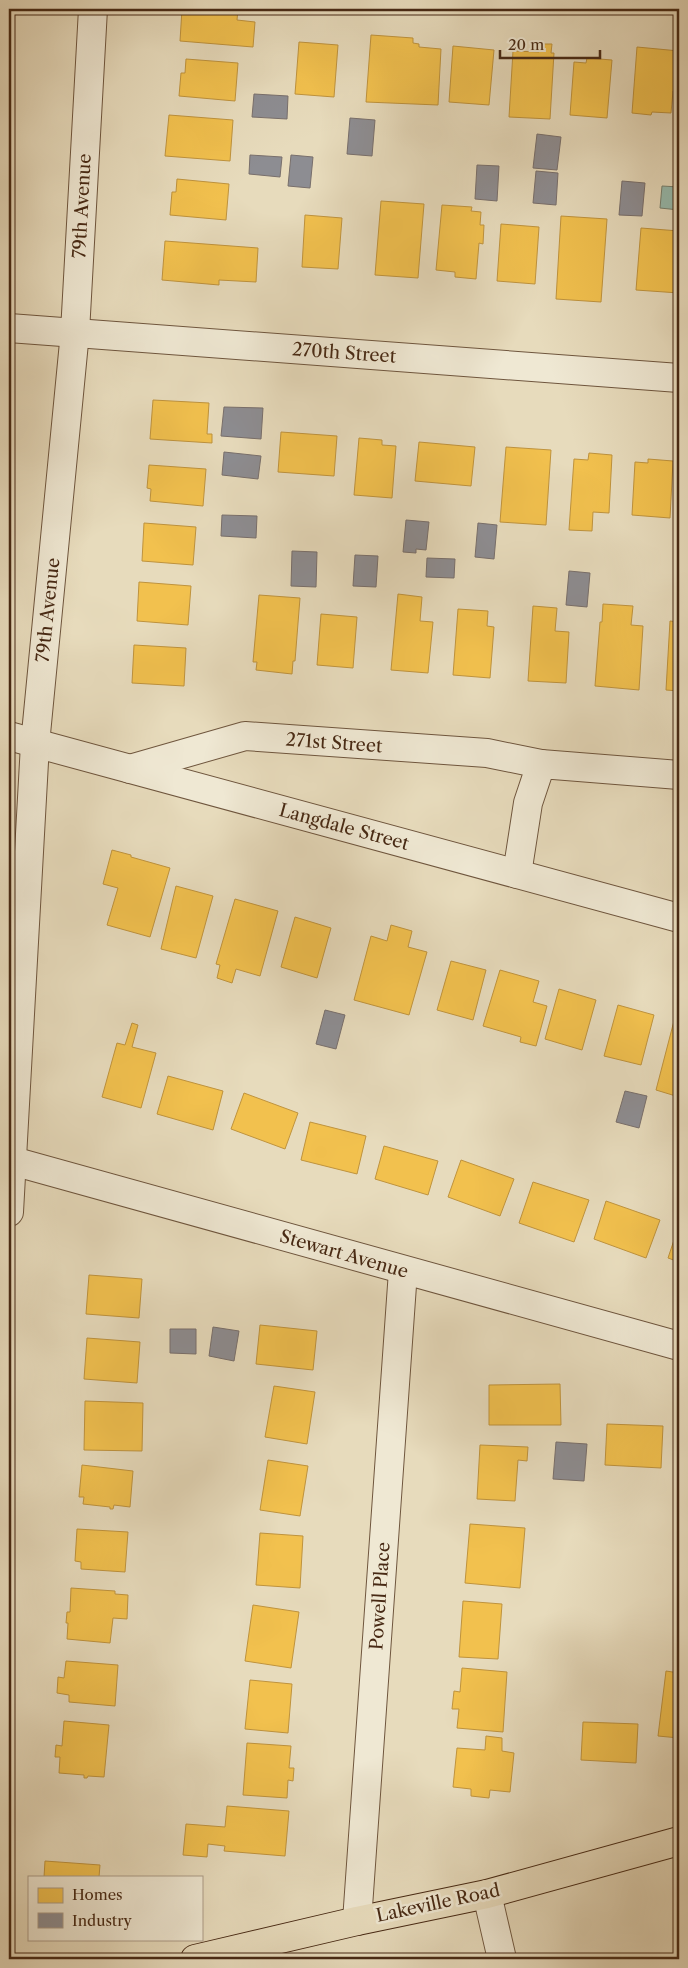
<svg xmlns="http://www.w3.org/2000/svg" width="688" height="1968" viewBox="0 0 688 1968" font-family="'Libre Caslon Text',serif">
	<rect width="100%" height="100%" fill="#e7dbbc"/>
	<filter id="stains"><feTurbulence type="fractalNoise" baseFrequency=".004" numOctaves="4"/><feColorMatrix values="0 0 0 0 .2 0 0 0 0 .09 0 0 0 0 .02 0 0 0 .5 -.17"/></filter>
	<radialGradient id="worn" r=".72"><stop offset=".6" stop-color="#630" stop-opacity="0"/><stop offset="1" stop-color="#630" stop-opacity=".3"/></radialGradient>
	<polygon fill="#97bbae" stroke="#778170" points="662,186 679,187 679,210 660,208"/>
	<g fill="#f2c14e" stroke="#bf933d">
		<polygon points="182,9 238,9 237,20 255,22 253,47 180,41"/>
		<polygon points="371,35 413,38 413,43 419,44 419,47 441,49 438,105 366,102"/>
		<polygon points="299,42 338,45 334,97 295,94"/>
		<polygon points="539,44 552,44 551,53 554,53 550,119 509,117 513,51 539,52"/>
		<polygon points="453,46 494,50 489,105 449,102"/>
		<polygon points="637,47 679,51 676,92 673,91 671,113 652,112 651,115 632,113"/>
		<polygon points="587,58 612,60 607,118 570,115 574,62 586,63"/>
		<polygon points="186,59 238,63 235,101 179,96 181,73 185,73"/>
		<polygon points="169,115 233,120 230,161 165,156"/>
		<polygon points="177,179 229,184 226,220 170,215 172,192 176,192"/>
		<polygon points="381,201 424,204 418,278 375,275"/>
		<polygon points="442,205 472,207 471,211 481,212 480,225 484,225 483,244 479,243 476,279 455,277 455,272 436,270"/>
		<polygon points="305,215 342,218 338,269 302,267"/>
		<polygon points="561,216 607,219 601,302 556,299"/>
		<polygon points="501,224 539,227 535,284 497,281"/>
		<polygon points="641,228 679,231 679,293 636,290"/>
		<polygon points="165,241 258,248 256,282 219,280 219,285 162,280"/>
		<polygon points="153,400 209,403 207,434 212,434 212,443 150,439"/>
		<polygon points="281,432 337,436 334,476 278,472"/>
		<polygon points="359,438 382,440 382,445 396,446 392,498 354,495"/>
		<polygon points="419,442 475,447 471,486 415,481"/>
		<polygon points="506,447 551,450 546,525 500,522"/>
		<polygon points="589,453 612,455 609,513 593,512 592,531 569,530 574,459 588,460"/>
		<polygon points="648,459 673,461 670,518 632,515 635,462 648,463"/>
		<polygon points="149,465 206,469 203,506 150,501 151,489 147,488"/>
		<polygon points="144,523 196,527 193,565 142,561"/>
		<polygon points="139,582 191,586 188,625 137,621"/>
		<polygon points="398,594 422,597 420,621 433,622 428,673 391,670"/>
		<polygon points="259,595 300,598 295,661 293,661 292,674 256,670 257,662 253,662"/>
		<polygon points="603,604 633,606 631,625 643,626 639,690 595,686 600,622 602,622"/>
		<polygon points="533,606 557,608 555,631 569,632 566,683 528,681"/>
		<polygon points="458,609 488,611 487,626 494,627 490,678 453,675"/>
		<polygon points="321,614 357,617 353,668 317,665"/>
		<polygon points="670,621 679,622 679,691 666,690"/>
		<polygon points="134,645 186,648 184,686 132,683"/>
		<polygon points="112,850 131,855 131,857 170,868 150,937 107,925 118,888 103,884"/>
		<polygon points="176,886 213,896 196,958 161,949"/>
		<polygon points="235,899 278,911 260,976 236,969 232,983 217,978 220,965 216,964"/>
		<polygon points="295,917 331,928 317,978 281,967"/>
		<polygon points="391,925 412,931 408,947 427,952 409,1015 354,1000 371,936 387,941"/>
		<polygon points="451,961 486,970 473,1020 437,1010"/>
		<polygon points="500,970 539,981 533,1002 547,1006 536,1046 520,1042 521,1037 483,1026"/>
		<polygon points="559,989 596,1000 582,1050 545,1039"/>
		<polygon points="618,1005 654,1015 641,1065 604,1056"/>
		<polygon points="675,1017 679,1019 679,1097 656,1090"/>
		<polygon points="132,1023 138,1025 132,1047 156,1053 141,1108 102,1097 117,1043 125,1045"/>
		<polygon points="168,1076 223,1091 213,1130 157,1114"/>
		<polygon points="244,1093 298,1113 285,1149 231,1129"/>
		<polygon points="310,1122 366,1136 357,1174 301,1160"/>
		<polygon points="384,1146 438,1161 428,1195 375,1179"/>
		<polygon points="461,1160 514,1179 500,1216 448,1197"/>
		<polygon points="533,1182 589,1200 574,1242 519,1223"/>
		<polygon points="606,1201 660,1220 646,1258 594,1239"/>
		<polygon points="679,1225 679,1262 668,1258"/>
		<polygon points="89,1275 142,1279 139,1318 86,1314"/>
		<polygon points="260,1325 317,1331 313,1370 256,1364"/>
		<polygon points="87,1338 140,1342 137,1383 84,1379"/>
		<polygon points="560,1384 561,1425 489,1425 489,1385"/>
		<polygon points="274,1386 315,1392 307,1444 265,1437"/>
		<polygon points="85,1401 143,1403 142,1451 84,1450"/>
		<polygon points="607,1424 663,1426 661,1468 605,1465"/>
		<polygon points="480,1445 528,1447 527,1461 518,1460 515,1501 477,1499"/>
		<polygon points="679,1447 679,1494 676,1494"/>
		<polygon points="268,1460 308,1466 300,1516 260,1510"/>
		<polygon points="82,1465 133,1471 130,1507 114,1505 113,1509 110,1509 110,1507 83,1504 84,1497 79,1497"/>
		<polygon points="470,1524 525,1528 520,1588 465,1583"/>
		<polygon points="77,1529 128,1532 125,1572 81,1569 81,1562 75,1561"/>
		<polygon points="260,1533 303,1536 300,1588 256,1585"/>
		<polygon points="71,1588 115,1591 115,1594 128,1595 127,1619 113,1618 110,1643 67,1639 68,1623 66,1623 67,1612 70,1612"/>
		<polygon points="463,1601 502,1604 498,1659 459,1657"/>
		<polygon points="253,1605 299,1612 291,1668 245,1661"/>
		<polygon points="66,1661 118,1665 115,1706 69,1702 69,1695 57,1693 58,1677 64,1678"/>
		<polygon points="462,1668 507,1672 503,1732 457,1728 459,1709 452,1709 454,1691 460,1692"/>
		<polygon points="666,1671 679,1673 679,1738 658,1736"/>
		<polygon points="250,1680 292,1684 288,1733 245,1729"/>
		<polygon points="64,1721 109,1725 104,1777 88,1776 87,1778 84,1778 84,1775 59,1773 60,1757 55,1757 56,1745 62,1746"/>
		<polygon points="583,1722 638,1724 636,1763 581,1760"/>
		<polygon points="486,1736 502,1738 502,1751 514,1753 510,1792 490,1790 489,1798 471,1796 471,1789 453,1787 457,1748 485,1750"/>
		<polygon points="247,1743 291,1746 289,1768 294,1768 293,1781 288,1780 287,1798 243,1795"/>
		<polygon points="227,1806 289,1811 285,1856 224,1851 225,1846 208,1844 207,1857 183,1855 186,1824 225,1827"/>
		<polygon points="45,1861 100,1865 99,1877 44,1877"/>
	</g>
	<g fill="#8d8d92" stroke="#786f6c">
		<polygon points="254,94 288,96 287,119 252,117"/>
		<polygon points="350,118 375,120 372,156 347,154"/>
		<polygon points="537,134 561,137 557,170 533,168"/>
		<polygon points="250,155 282,157 280,177 249,174"/>
		<polygon points="291,155 313,157 310,188 288,186"/>
		<polygon points="477,165 499,166 497,201 475,199"/>
		<polygon points="536,171 558,173 556,205 533,203"/>
		<polygon points="622,181 645,183 642,216 619,215"/>
		<polygon points="224,407 263,408 261,439 221,436"/>
		<polygon points="224,452 261,456 258,479 222,475"/>
		<polygon points="222,515 257,516 256,538 221,536"/>
		<polygon points="406,520 429,522 426,550 416,549 416,553 403,552"/>
		<polygon points="478,523 497,525 494,559 475,557"/>
		<polygon points="292,551 317,552 316,587 291,586"/>
		<polygon points="355,555 378,556 376,587 353,586"/>
		<polygon points="427,558 455,559 454,578 426,577"/>
		<polygon points="569,571 590,573 587,607 566,605"/>
		<polygon points="325,1010 345,1015 336,1049 316,1044"/>
		<polygon points="625,1091 647,1096 639,1128 616,1122"/>
		<polygon points="213,1327 239,1331 234,1361 209,1356"/>
		<polygon points="170,1329 196,1329 196,1354 170,1353"/>
		<polygon points="556,1442 587,1444 584,1481 553,1479"/>
	</g>
	<g fill="none" stroke-linecap="round" stroke-linejoin="round">
		<g stroke="#6f563e" stroke-width="30">
			<g id="minor">
				<polyline points="9,328 679,378"/>
				<polyline points="9,736 679,918"/>
				<polyline points="130,769 245,736 487,753 541,764"/>
				<polyline points="517,874 528,803 541,764 679,775"/>
				<polyline points="9,1160 679,1346"/>
				<polyline points="9,1212 35,744 75,332 93,9"/>
				<polyline points="487,1894 502,1959"/>
				<polyline points="357,1921 403,1271"/>
			</g>
		</g>
		<g stroke="#472914" stroke-width="30">
			<polyline id="major" points="195,1959 357,1921 487,1894 679,1841"/>
		</g>
		<use href="#minor" stroke="#efe8d3" stroke-width="28"/>
		<use href="#major" stroke="#e7dbbc" stroke-width="28"/>
	</g>
	<g text-anchor="middle" dominant-baseline="central" stroke-width="5" stroke-linejoin="round" paint-order="stroke">
		<g font-size="18" fill="#472914" stroke="#efe8d3">
			<text transform="translate(82 206) rotate(-87)">79th Avenue</text>
			<text transform="translate(344 353) rotate(4)">270th Street</text>
			<text transform="translate(48 610) rotate(-84)">79th Avenue</text>
			<text transform="translate(334 743) rotate(4)">271st Street</text>
			<text transform="translate(344 827) rotate(15)">Langdale Street</text>
			<text transform="translate(344 1254) rotate(16)">Stewart Avenue</text>
			<text transform="translate(380 1596) rotate(-86)">Powell Place</text>
			<text transform="translate(438 1903) rotate(-12)">Lakeville Road</text>
		</g>
	</g>
	<rect width="688" height="1968" fill="none" stroke="#e7dbbc" stroke-width="30"/>
	<rect x="10" y="10" width="668" height="1948" fill="none" stroke="#472914" stroke-width="2.5"/>
	<rect x="15" y="15" width="658" height="1938" fill="none" stroke="#472914"/>
	<rect x="28" y="1876" width="175" height="65" fill="#efe8d3" stroke="#ac9c87"/>
	<rect x="38" y="1888" width="25" height="15" fill="#f2c14e" stroke="#ac9c87"/>
	<text x="72" y="1900" font-size="15" fill="#472914">Homes</text>
	<rect x="38" y="1913" width="25" height="15" fill="#8d8d92" stroke="#ac9c87"/>
	<text x="72" y="1926" font-size="15" fill="#472914">Industry</text>
	<path d="M500 50v8h100v-8" fill="none" stroke="#472914" stroke-width="2.5"/>
	<text x="508" y="50" font-size="15" fill="#472914" stroke="#efe8d3" stroke-width="4" paint-order="stroke">20 m</text>
	<rect width="100%" height="100%" filter="url(#stains)"/>
	<rect width="100%" height="100%" fill="url(#worn)"/>
</svg>
